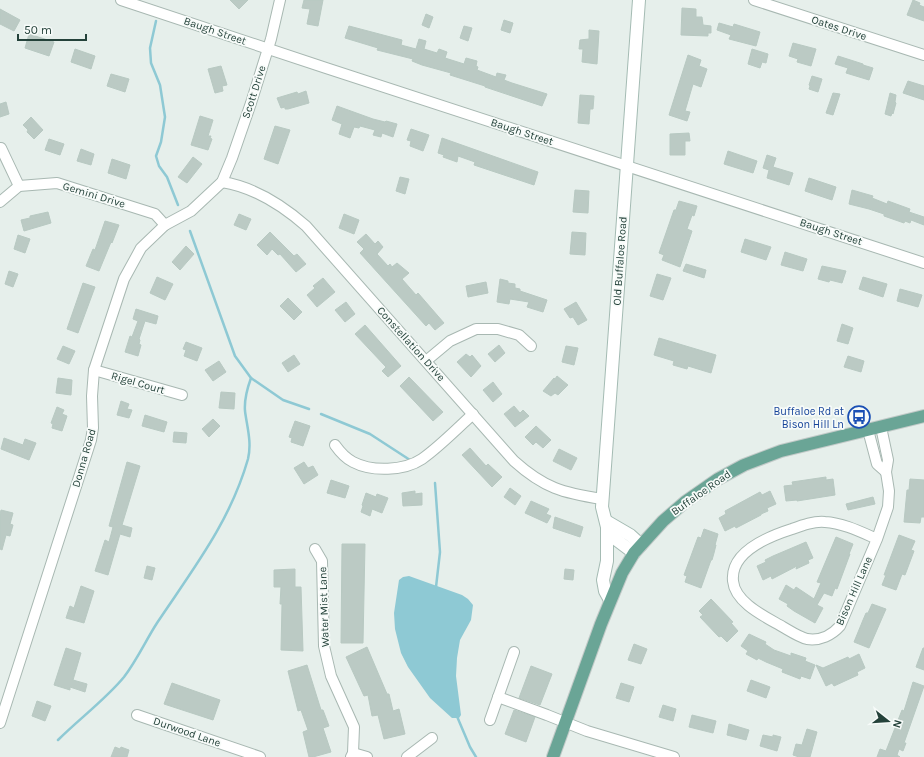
<svg xmlns="http://www.w3.org/2000/svg" width="924" height="757" viewBox="0 0 924 757" font-family="Karla,sans-serif">
	<rect width="100%" height="100%" fill="#e6efeb"/>
	<polygon fill="#8ec9d4" points="409,576 462,595 468,599 473,605 471,620 460,640 457,658 456,676 461,715 459,718 452,718 430,698 408,667 401,653 395,629 394,613 399,580 403,577"/>
	<g fill="none" stroke-linecap="round" stroke-linejoin="round">
		<g stroke="#8ec9d4" stroke-width="2.5">
			<polyline points="156,21 150,48 151,63 160,85 165,117 161,142 156,156 159,166 167,177 178,205"/>
			<polyline points="190,231 235,356 251,378 283,400 309,409"/>
			<polyline points="321,414 370,434 410,460"/>
			<polyline points="435,483 440,552 436,587"/>
			<polyline points="456,714 470,747 476,757"/>
			<path d="M58 740C79 719 106 699 124 677 137 660 146 640 157 623 193 569 230 522 248 459 252 442 247 427 245 411 244 399 247 389 251 378"/>
		</g>
	</g>
	<g fill="#bbcac4" stroke="#b8c9c2">
		<polygon points="230,0 248,0 239,9"/>
		<polygon points="304,0 323,0 318,26 307,24 310,9 302,8"/>
		<polygon points="913,0 920,3 919,5 924,7 924,21 907,15"/>
		<polygon points="682,8 696,9 696,17 702,17 703,25 711,26 711,33 708,33 708,36 681,35"/>
		<polygon points="0,9 20,20 14,31 0,24"/>
		<polygon points="426,14 433,17 429,28 422,25"/>
		<polygon points="504,20 513,23 510,33 501,30"/>
		<polygon points="719,23 733,27 734,24 760,32 756,46 729,39 731,35 717,30"/>
		<polygon points="349,26 402,40 401,45 416,49 419,39 426,41 424,49 437,53 439,49 447,52 445,58 464,64 466,58 477,61 476,66 478,67 477,70 496,77 497,73 506,75 504,80 512,83 547,94 542,106 485,87 485,86 450,75 451,73 422,65 412,61 413,59 377,50 378,48 345,38"/>
		<polygon points="464,26 472,28 468,41 460,38"/>
		<polygon points="589,30 599,31 597,64 582,62 583,49 579,49 580,40 589,39"/>
		<polygon points="29,34 54,42 49,56 25,48"/>
		<polygon points="793,43 816,49 811,66 797,62 798,59 789,56"/>
		<polygon points="75,49 95,56 91,69 71,62"/>
		<polygon points="752,49 768,54 766,63 762,62 760,68 748,64"/>
		<polygon points="688,55 701,60 699,66 707,69 701,87 693,84 685,111 690,112 687,121 669,115"/>
		<polygon points="838,56 863,64 863,65 873,68 869,80 846,73 848,68 835,64"/>
		<polygon points="221,66 227,85 222,86 223,91 215,93 208,69"/>
		<polygon points="111,74 129,79 125,92 107,86"/>
		<polygon points="812,76 822,79 818,92 809,89 810,86 809,85"/>
		<polygon points="908,81 924,86 924,100 903,93"/>
		<polygon points="306,91 309,103 288,109 285,109 285,107 281,108 277,98 297,92 298,94"/>
		<polygon points="833,93 840,94 833,115 826,113"/>
		<polygon points="890,93 896,95 895,102 896,103 893,114 892,113 891,116 885,114"/>
		<polygon points="580,95 594,96 593,109 590,109 589,124 578,123"/>
		<polygon points="6,102 9,114 0,117 0,104"/>
		<polygon points="337,106 373,119 385,122 386,121 397,124 393,137 382,133 381,137 373,135 375,130 360,126 359,128 354,127 350,138 339,134 342,124 332,120"/>
		<polygon points="200,116 213,120 208,136 211,136 210,138 212,139 208,150 191,145"/>
		<polygon points="31,117 43,130 34,139 27,132 28,130 23,125"/>
		<polygon points="275,126 290,130 278,164 264,159"/>
		<polygon points="411,129 429,135 423,151 410,146 411,141 407,140"/>
		<polygon points="689,133 690,141 685,141 685,155 670,155 670,134"/>
		<polygon points="442,138 538,172 534,185 474,165 475,162 458,156 457,162 443,157 444,155 438,153"/>
		<polygon points="49,139 64,144 60,155 45,150"/>
		<polygon points="81,149 94,154 91,165 77,161"/>
		<polygon points="728,151 757,161 753,173 724,164"/>
		<polygon points="767,155 776,158 773,167 793,173 789,185 767,178 769,170 763,168"/>
		<polygon points="193,157 202,164 187,183 178,177"/>
		<polygon points="112,159 130,165 126,179 108,173"/>
		<polygon points="400,177 409,179 405,194 396,191"/>
		<polygon points="809,178 836,187 832,200 805,191"/>
		<polygon points="575,190 589,191 588,213 573,212"/>
		<polygon points="852,190 873,196 872,198 887,204 888,201 910,209 909,212 924,217 924,225 911,220 910,223 905,221 904,223 884,216 884,214 869,209 849,204"/>
		<polygon points="679,201 697,206 694,216 692,215 687,229 692,231 680,267 662,260 664,255 659,253 674,210 676,210"/>
		<polygon points="48,212 51,223 24,231 21,220 30,218 30,216"/>
		<polygon points="239,214 251,219 246,230 234,225"/>
		<polygon points="344,214 359,220 354,234 339,228"/>
		<polygon points="105,221 119,225 112,243 111,242 99,271 86,266 93,249 95,250"/>
		<polygon points="270,232 294,256 297,254 306,264 296,272 280,254 278,255 272,249 267,255 257,245"/>
		<polygon points="572,232 586,233 585,255 570,254"/>
		<polygon points="366,234 375,244 378,241 383,247 377,254 388,266 390,264 392,267 397,263 409,273 402,279 416,295 418,293 444,323 435,330 429,323 426,326 360,253 364,249 357,242"/>
		<polygon points="18,235 30,239 25,253 14,249"/>
		<polygon points="745,239 771,247 766,260 741,252"/>
		<polygon points="186,246 194,254 180,270 172,262"/>
		<polygon points="785,252 807,259 803,271 781,265"/>
		<polygon points="686,264 706,270 704,278 683,271"/>
		<polygon points="822,266 846,271 842,283 830,280 829,282 818,279"/>
		<polygon points="9,271 18,274 13,287 5,284"/>
		<polygon points="657,274 671,278 663,300 650,296"/>
		<polygon points="157,277 173,284 165,300 150,293"/>
		<polygon points="863,277 887,284 883,297 859,289"/>
		<polygon points="323,278 335,292 317,307 307,295 315,288 313,286"/>
		<polygon points="500,279 508,281 508,283 515,284 515,288 520,289 520,291 547,300 543,312 527,307 529,302 510,299 509,304 497,302"/>
		<polygon points="486,282 488,293 468,297 466,286"/>
		<polygon points="83,283 95,287 78,333 67,329"/>
		<polygon points="900,289 922,295 918,307 897,301"/>
		<polygon points="288,298 302,312 294,320 280,306"/>
		<polygon points="346,302 355,314 345,322 335,310"/>
		<polygon points="576,302 587,320 578,325 573,317 570,318 564,309"/>
		<polygon points="136,309 158,316 156,324 145,321 139,339 140,340 139,344 141,345 138,356 125,352 130,336 132,337 138,321 133,319"/>
		<polygon points="842,324 853,328 848,344 837,341"/>
		<polygon points="365,325 401,366 388,377 382,371 386,367 355,334"/>
		<polygon points="659,338 716,355 711,373 688,366 687,369 673,365 674,361 654,355"/>
		<polygon points="186,342 202,348 197,361 184,356 186,350 183,349"/>
		<polygon points="499,345 505,353 495,362 488,354"/>
		<polygon points="63,346 75,351 69,364 57,359"/>
		<polygon points="566,346 578,348 574,365 562,362"/>
		<polygon points="466,354 470,357 472,355 481,366 471,377 457,362"/>
		<polygon points="294,355 300,364 288,372 282,363"/>
		<polygon points="848,356 864,361 861,372 844,367"/>
		<polygon points="219,361 226,372 213,381 205,370"/>
		<polygon points="557,376 568,385 558,395 555,393 551,396 543,391 554,378 555,379"/>
		<polygon points="409,377 443,412 433,421 400,386"/>
		<polygon points="58,378 72,380 71,395 56,393"/>
		<polygon points="493,382 502,394 493,402 483,390"/>
		<polygon points="221,392 235,393 234,409 219,408"/>
		<polygon points="121,401 129,404 127,409 132,410 129,418 117,415"/>
		<polygon points="514,406 520,413 523,410 529,416 515,427 504,414"/>
		<polygon points="57,407 64,410 62,414 67,416 62,431 52,428 53,424 51,423"/>
		<polygon points="145,415 167,422 164,432 142,426"/>
		<polygon points="213,419 220,426 209,437 202,429"/>
		<polygon points="295,421 310,426 303,446 291,442 292,438 289,437"/>
		<polygon points="536,426 551,440 543,448 536,442 533,445 525,437"/>
		<polygon points="174,432 187,433 186,443 173,442"/>
		<polygon points="4,438 23,445 25,439 36,443 29,460 1,449"/>
		<polygon points="470,448 486,466 488,464 502,477 492,487 462,455"/>
		<polygon points="559,449 577,458 571,470 553,461"/>
		<polygon points="127,462 140,466 122,525 132,528 130,537 120,534 108,575 95,571 105,540 109,542 113,527 109,526"/>
		<polygon points="304,462 308,468 313,466 318,475 304,484 294,468"/>
		<polygon points="826,477 826,480 833,479 835,495 797,501 797,500 786,501 784,486 793,485 792,482"/>
		<polygon points="910,479 924,480 924,517 921,517 920,523 904,522 907,490 909,490"/>
		<polygon points="331,480 349,486 345,498 327,493"/>
		<polygon points="510,488 521,496 515,505 504,497"/>
		<polygon points="415,491 415,494 422,493 422,505 403,506 402,493"/>
		<polygon points="770,491 776,504 767,508 768,511 761,514 761,515 736,528 735,526 725,531 719,518 726,514 725,511 760,492 762,495"/>
		<polygon points="366,493 376,497 377,494 388,498 382,513 372,509 370,516 361,512 363,506 362,505"/>
		<polygon points="873,497 875,504 848,510 846,504"/>
		<polygon points="531,501 549,509 546,514 551,516 547,523 525,513"/>
		<polygon points="1,510 13,513 10,524 13,525 10,536 6,535 2,550 0,549 0,514"/>
		<polygon points="555,517 583,527 580,537 553,528"/>
		<polygon points="704,529 718,534 715,545 716,545 714,553 712,560 711,560 701,588 685,582 687,576 684,575 698,537 701,538"/>
		<polygon points="899,535 915,541 911,550 914,551 905,575 902,574 896,590 882,585 886,575 884,575"/>
		<polygon points="836,537 853,544 849,554 850,554 837,589 835,588 832,596 824,593 817,605 823,608 815,623 794,611 787,606 788,604 779,599 786,585 794,590 796,587 814,599 821,583 817,582"/>
		<polygon points="806,542 813,558 808,560 809,563 796,569 797,566 772,579 771,576 763,580 757,566 766,562 765,560 773,556"/>
		<polygon points="342,544 365,544 363,643 341,643"/>
		<polygon points="147,566 155,568 152,580 144,578"/>
		<polygon points="295,569 295,587 301,587 303,651 281,650 282,604 280,604 281,587 274,587 274,570"/>
		<polygon points="565,569 574,570 573,580 564,579"/>
		<polygon points="81,586 94,591 84,623 66,618 70,606 74,608"/>
		<polygon points="711,599 733,622 731,623 738,631 727,642 721,636 719,637 700,617 703,615 699,611"/>
		<polygon points="872,604 886,609 869,648 854,642 863,620 866,613 868,613"/>
		<polygon points="749,634 766,642 765,644 774,650 791,656 791,653 806,658 805,661 815,665 810,679 801,676 800,679 782,672 783,669 766,662 758,658 757,660 746,654 748,651 741,646"/>
		<polygon points="634,644 647,649 641,664 628,660"/>
		<polygon points="367,647 387,694 389,694 393,711 399,709 405,734 384,739 378,715 372,716 368,695 364,696 346,657"/>
		<polygon points="66,648 81,653 73,680 87,684 85,692 70,687 70,690 54,685"/>
		<polygon points="923,648 924,648 924,670 916,667"/>
		<polygon points="859,654 865,668 857,672 858,675 834,686 832,683 826,686 816,665 823,668 848,657 849,659"/>
		<polygon points="307,665 321,710 323,710 329,726 323,728 331,752 313,757 309,757 303,732 308,730 301,710 298,711 288,671"/>
		<polygon points="531,666 552,674 540,705 519,698"/>
		<polygon points="751,680 770,687 766,698 747,691"/>
		<polygon points="913,682 924,686 904,743 906,743 903,751 899,749 897,755 900,757 877,757 880,749 886,751 902,710 904,711"/>
		<polygon points="172,683 220,700 213,720 164,704"/>
		<polygon points="621,683 634,687 629,702 616,698"/>
		<polygon points="37,701 51,706 45,721 32,716"/>
		<polygon points="663,705 676,709 673,721 659,717"/>
		<polygon points="514,710 535,717 526,742 505,734"/>
		<polygon points="692,715 716,721 713,733 689,727"/>
		<polygon points="729,724 749,730 746,740 727,735"/>
		<polygon points="807,729 817,732 810,757 799,757 793,755 796,744 802,745"/>
		<polygon points="763,735 773,737 773,735 781,737 777,751 760,746"/>
		<polygon points="115,747 120,749 121,747 129,750 127,757 111,757"/>
	</g>
	<g fill="none" stroke-linecap="round" stroke-linejoin="round">
		<g stroke="#a8b8b2" stroke-width="12">
			<g id="street">
				<polyline points="121,0 326,68 924,263"/>
				<polyline points="754,0 924,55"/>
				<polyline points="1,148 19,186"/>
				<path d="M222 182C254 187 282 205 306 226L514 461C544 488 563 493 602 499"/>
				<polyline points="0,202 19,186 57,183 155,214 165,225"/>
				<polyline points="426,361 450,341 476,329 498,329 519,335 531,346"/>
				<polyline points="94,370 182,395"/>
				<polyline points="868,430 877,464 886,472"/>
				<path d="M335 445C340 452 345 458 353 462 372 472 404 471 422 459 438 448 458 428 473 414"/>
				<path d="M877 539C861 532 843 523 825 522 814 521 803 525 792 529 770 536 730 551 733 581 735 603 766 617 783 627 790 631 799 637 807 639 820 641 832 635 840 626L877 539 888 507 889 491 886 472 888 460 881 427"/>
				<polyline points="315,549 322,561 324,646 331,676 354,727 353,753 351,757"/>
				<polyline points="498,697 547,715 587,731 674,757"/>
				<polyline points="137,715 260,757"/>
				<polyline points="490,720 514,652"/>
				<polyline points="0,723 91,440 93,428 92,396 94,370 124,279 141,248 165,225 191,211 222,182 232,158 251,103 271,39 280,0"/>
				<polyline points="353,753 367,757"/>
				<polyline points="407,757 432,738"/>
			</g>
		</g>
		<g stroke="#a4bbb3" stroke-width="14">
			<g id="secondary">
				<polyline points="606,521 630,535 641,545"/>
				<polyline points="607,527 607,561 603,580 605,591 610,600"/>
				<polyline points="634,553 614,538 608,531 602,507 639,0"/>
			</g>
		</g>
		<g stroke="#c2cac8" stroke-width="14">
			<polyline id="primary" points="553,757 601,624 622,573 634,553 663,521 685,502 718,479 744,465 781,451 924,416"/>
		</g>
		<use href="#street" stroke="#fff" stroke-width="10"/>
		<use href="#secondary" stroke="#fff" stroke-width="12"/>
		<use href="#primary" stroke="#6aa596" stroke-width="12"/>
	</g>
	<defs>
		<g id="bus-ring" transform="scale(1.15)"><circle r="9.5" fill="#f7fbf9" stroke="#1a4fb4" stroke-width="1.5"/><path d="M-5-6H5V4H4V6H2V4H-2V6H-4V4H-5ZM-3.5-4V0h7V-4ZM-3.5 1.2v1.5H-2V1.2ZM2 1.2v1.5H3.5V1.2Z" fill="#1a4fb4"/></g>
	</defs>
	<g fill-rule="evenodd">
		<use href="#bus-ring" x="859" y="417"/>
	</g>
	<g text-anchor="middle" dominant-baseline="central" stroke-width="3.5" stroke-linejoin="round" paint-order="stroke">
		<g font-size="11" fill="#24423a" stroke="#f7fbf9">
			<text transform="translate(839 28) rotate(18)">Oates Drive</text>
			<text transform="translate(215 31) rotate(19)">Baugh Street</text>
			<text transform="translate(254 92) rotate(-72)">Scott Drive</text>
			<text transform="translate(522 132) rotate(18)">Baugh Street</text>
			<text transform="translate(94 195) rotate(17)">Gemini Drive</text>
			<text transform="translate(831 232) rotate(18)">Baugh Street</text>
			<text transform="translate(620 261) rotate(-86)">Old Buffaloe Road</text>
			<text transform="translate(411 344) rotate(48)">Constellation Drive</text>
			<text transform="translate(138 383) rotate(16)">Rigel Court</text>
			<text transform="translate(84 458) rotate(-74)">Donna Road</text>
			<text transform="translate(701 493) rotate(-35)">Buffaloe Road</text>
			<text transform="translate(854 591) rotate(-66)">Bison Hill Lane</text>
			<text transform="translate(324 607) rotate(-92)">Water Mist Lane</text>
			<text transform="translate(187 732) rotate(19)">Durwood Lane</text>
		</g>
		<g font-size="11" fill="#164399" stroke="#f7fbf9" text-anchor="end">
			<text x="844" y="411">Buffaloe Rd at<tspan x="844" dy="13">Bison Hill Ln</tspan></text>
		</g>
	</g>
	<g transform="translate(888 721) rotate(107)" stroke="#f7fbf9" stroke-width="3" paint-order="stroke">
	<path d="M0-3L7 15L0 10L-7 15Z" fill="#24423a"/>
	<text y="-6" font-size="11" font-weight="bold" text-anchor="middle" fill="#24423a">N</text>
	</g>
	<path d="M18 34v6h68v-6" fill="none" stroke="#24423a" stroke-width="2"/>
	<text x="24" y="34" font-size="12" fill="#24423a" stroke="#f7fbf9" stroke-width="3" paint-order="stroke">50 m</text>
</svg>
